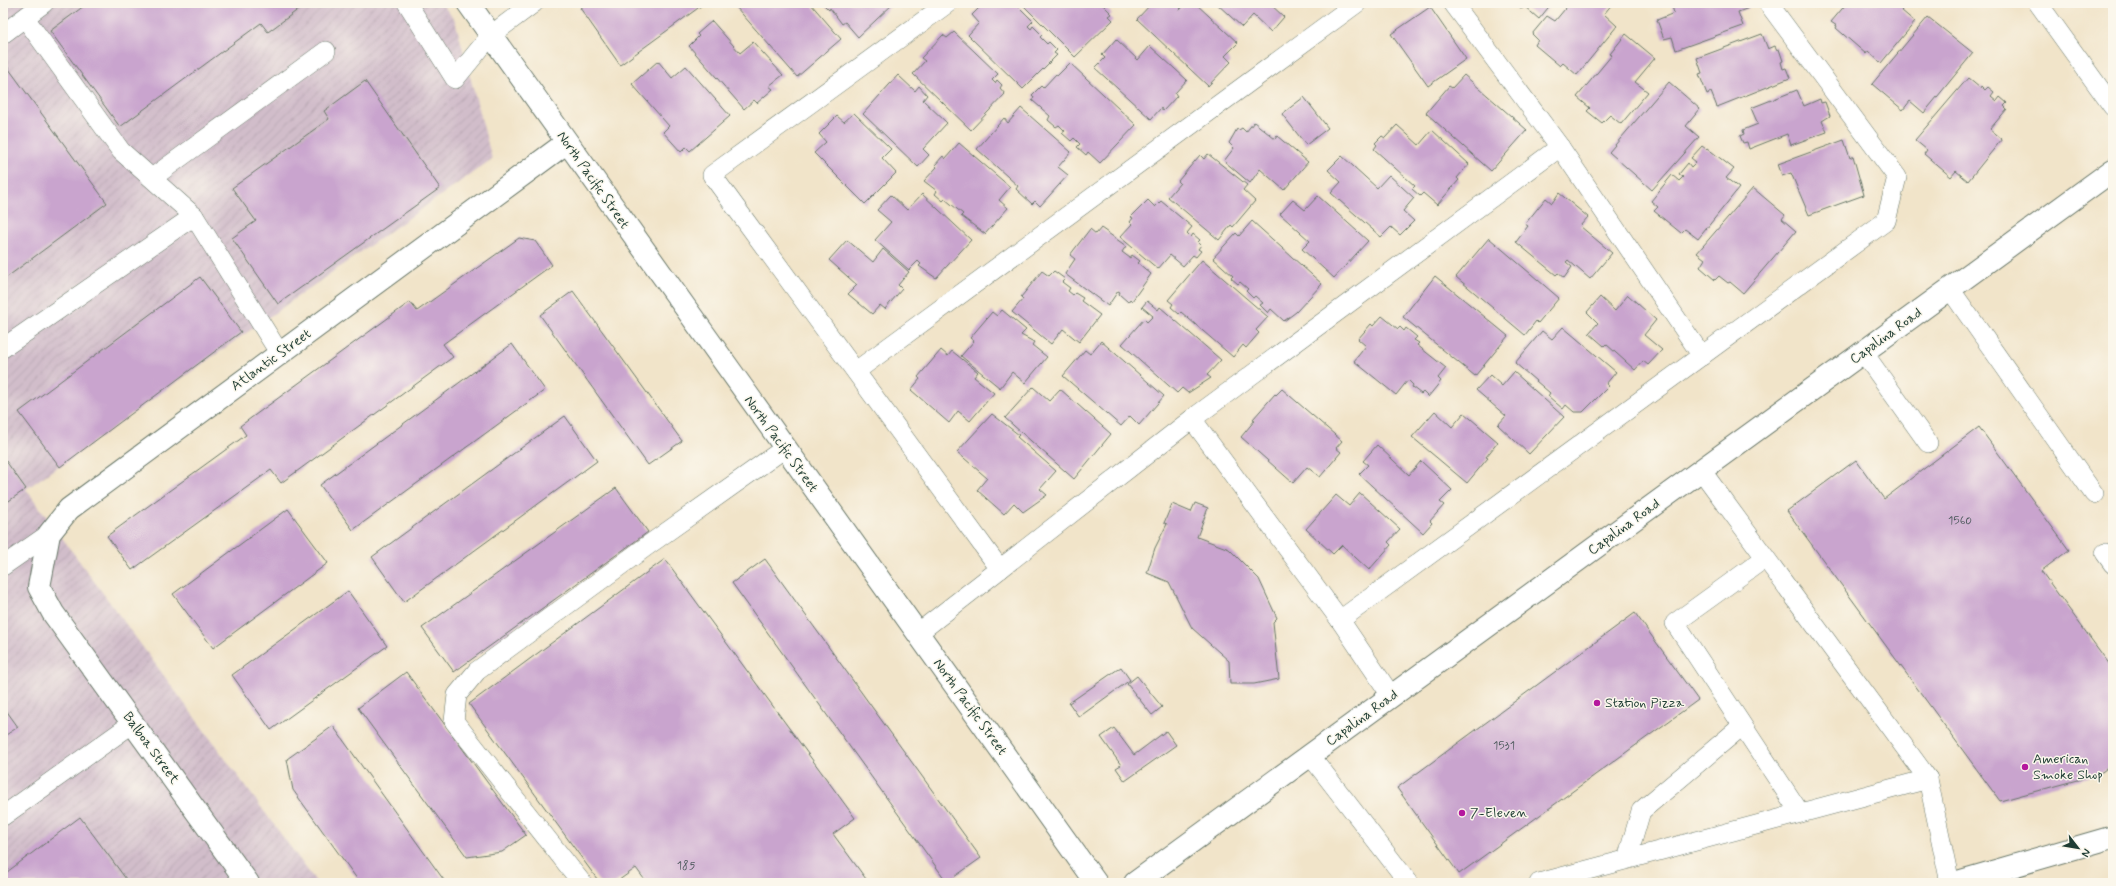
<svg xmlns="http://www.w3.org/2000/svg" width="2116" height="886" viewBox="0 0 2116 886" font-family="Mynerve,sans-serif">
	<defs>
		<pattern id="industrial-furrows" width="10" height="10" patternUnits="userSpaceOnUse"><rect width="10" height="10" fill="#d1bdca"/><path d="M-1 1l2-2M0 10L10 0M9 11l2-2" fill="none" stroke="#b3a3ae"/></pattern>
	</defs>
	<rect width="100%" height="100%" fill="#fbf7ec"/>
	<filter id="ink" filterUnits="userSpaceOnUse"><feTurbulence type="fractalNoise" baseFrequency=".025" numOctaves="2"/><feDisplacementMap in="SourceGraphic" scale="8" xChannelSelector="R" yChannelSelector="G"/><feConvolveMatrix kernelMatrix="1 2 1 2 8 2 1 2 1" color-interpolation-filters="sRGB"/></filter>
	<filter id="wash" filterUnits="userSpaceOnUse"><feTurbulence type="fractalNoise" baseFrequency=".012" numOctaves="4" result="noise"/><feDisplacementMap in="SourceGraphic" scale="16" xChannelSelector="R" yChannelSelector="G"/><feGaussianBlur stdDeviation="0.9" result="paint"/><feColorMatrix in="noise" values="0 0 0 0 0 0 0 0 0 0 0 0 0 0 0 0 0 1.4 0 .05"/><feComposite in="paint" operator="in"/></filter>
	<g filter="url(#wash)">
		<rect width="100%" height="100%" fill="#f1e4c9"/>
		<polygon fill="url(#industrial-furrows)" points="3,3 441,3 455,20 492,159 26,489 317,883 3,883"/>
		<g id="blocks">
			<g fill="#c9a4ce">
				<polygon points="88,3 307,3 268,32 261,23 120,127 50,31"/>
				<polygon points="586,3 705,3 620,65 580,8"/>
				<polygon points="740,3 810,3 841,39 797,77 736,7"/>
				<polygon points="822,3 894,3 858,37 845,22 842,24 830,8 829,10"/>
				<polygon points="984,3 1015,3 1033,21 1028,26 1031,29 1033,26 1042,35 1040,37 1047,44 1049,42 1057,50 1054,53 1057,55 1023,89 968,35 979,23 972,15"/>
				<polygon points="1021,3 1101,3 1112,14 1109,16 1113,20 1075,57"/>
				<polygon points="1152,3 1179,3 1182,6 1179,11 1186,3 1195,3 1238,43 1225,56 1231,62 1208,86 1137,19"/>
				<polygon points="1216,3 1269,3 1284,17 1271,32 1253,15 1242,27"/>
				<polygon points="1515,3 1552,3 1539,19 1524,6 1522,9"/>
				<polygon points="1570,3 1613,3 1604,14 1617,26 1577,75 1563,63 1560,66 1535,45 1538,40 1532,34 1547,16 1555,21"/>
				<polygon points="1671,3 1747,3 1749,8 1738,12 1743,26 1676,50 1672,37 1664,39 1657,20 1674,13"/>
				<polygon points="1847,3 1907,3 1901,10 1915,22 1881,63 1868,51 1866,54 1836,28 1837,26 1831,22"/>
				<polygon points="1430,7 1466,59 1428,86 1391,34"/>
				<polygon points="1928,17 1973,53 1924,113 1910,101 1903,110 1872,84"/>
				<polygon points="712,21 740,53 753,42 783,75 769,86 773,89 757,103 754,100 744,109 689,46 699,36 697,34"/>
				<polygon points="954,32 998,74 992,80 995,83 997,80 1002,85 1000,88 1005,94 971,130 913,74 925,61 921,58 943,35 947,38"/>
				<polygon points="1626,34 1655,58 1635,82 1648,92 1621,124 1610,115 1602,123 1587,111 1590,108 1577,97 1612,55 1610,54"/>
				<polygon points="1762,34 1768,49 1775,46 1777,50 1779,49 1783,61 1781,62 1783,69 1786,68 1790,78 1717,107 1711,92 1707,94 1699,74 1702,73 1697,58"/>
				<polygon points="1116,39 1138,60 1150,46 1187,80 1175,93 1177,96 1163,111 1161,108 1151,119 1095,68 1105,58 1102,55"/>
				<polygon points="658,61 672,78 686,66 730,116 690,151 686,147 681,152 663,132 669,126 632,84"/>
				<polygon points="1070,63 1136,125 1100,163 1088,152 1086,155 1077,147 1080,144 1074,138 1071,141 1062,133 1065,131 1059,125 1056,127 1048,120 1050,116 1032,100 1034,97 1032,95 1041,86 1043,88 1056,74 1057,76"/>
				<polygon points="6,65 107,203 3,280 3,67"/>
				<polygon points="898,75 915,91 919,86 927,95 923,100 947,123 923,149 929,155 918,167 863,114"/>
				<polygon points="1464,75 1527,130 1491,171 1426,113 1449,86 1452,88"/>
				<polygon points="1968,78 1980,88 1981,86 1985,90 1988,87 1994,92 1991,96 1997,101 2000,97 2007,103 2004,106 2007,109 1990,129 2002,139 1968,181 1956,171 1951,177 1924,154 1927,150 1915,140"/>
				<polygon points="365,81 440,188 278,304 232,238 256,221 232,188 329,119 324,111"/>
				<polygon points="1669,82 1700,109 1686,126 1699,137 1652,190 1609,152"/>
				<polygon points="1797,90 1804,106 1820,99 1821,103 1825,102 1830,116 1822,121 1827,132 1791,145 1787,134 1749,149 1747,142 1743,143 1740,136 1744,134 1743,130 1758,124 1751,108"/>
				<polygon points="1304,97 1328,128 1306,145 1282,114"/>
				<polygon points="1021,108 1071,152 1058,167 1068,175 1040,206 1035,201 1032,204 1016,189 1018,186 977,149 1004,118 1008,123"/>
				<polygon points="854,113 891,149 882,158 896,173 865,204 814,153 826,142 819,134 837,116 844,122"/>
				<polygon points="1254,122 1275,139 1277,136 1308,162 1284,190 1260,169 1250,183 1224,161 1234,148 1229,143 1237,129 1239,130 1242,128 1246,132"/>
				<polygon points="1397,125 1419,145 1432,130 1469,164 1457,178 1459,180 1437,205 1423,193 1420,196 1412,189 1415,186 1374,149 1377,145 1375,143 1382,136 1385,138"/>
				<polygon points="1844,140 1850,158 1853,156 1864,195 1809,215 1791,173 1782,176 1778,164"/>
				<polygon points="959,143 1010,187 999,200 1008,208 985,234 961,216 963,214 945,199 943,201 935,194 937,191 924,181 937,167 935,165 943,156 945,159"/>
				<polygon points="1702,146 1706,149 1707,148 1734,169 1726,178 1739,188 1698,239 1685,229 1681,233 1654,211 1658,207 1651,201 1672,175 1679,181 1683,177 1679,174 1688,163 1691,167 1696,162 1691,158"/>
				<polygon points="1208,154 1247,185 1243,190 1255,201 1233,227 1231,225 1219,240 1168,197 1180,183 1178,181 1200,155 1204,159"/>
				<polygon points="1342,156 1377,188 1389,175 1414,198 1403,211 1414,221 1400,235 1391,227 1381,237 1331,193 1341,182 1328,170"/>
				<polygon points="1753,188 1785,215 1782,219 1796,231 1743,293 1730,282 1728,283 1719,276 1715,280 1700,267 1705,259 1697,253"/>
				<polygon points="1559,193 1588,217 1580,226 1612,253 1590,279 1568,260 1566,262 1572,267 1564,278 1558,273 1556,275 1516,242 1528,226 1525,224 1546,198 1552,203"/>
				<polygon points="922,194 971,240 936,278 919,266 921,264 918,261 909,270 875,240 891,222 877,210 891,195 907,210"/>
				<polygon points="1318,196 1368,241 1334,278 1302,249 1310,241 1280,214 1293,200 1305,210"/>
				<polygon points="1148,200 1155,207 1161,201 1192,227 1187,233 1191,237 1193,234 1200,240 1198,242 1201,245 1198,249 1201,251 1196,257 1193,255 1183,266 1170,255 1158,269 1120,237 1132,224 1130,222 1133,218 1131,217"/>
				<polygon points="1252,221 1322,284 1296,312 1284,321 1271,309 1268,313 1260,305 1263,303 1255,296 1253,298 1246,291 1248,289 1240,282 1238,284 1231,278 1233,276 1213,258 1236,233 1239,236"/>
				<polygon points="1101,228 1126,246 1122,252 1130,258 1132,255 1140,261 1138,263 1151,274 1132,301 1130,299 1128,302 1119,294 1120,292 1118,291 1108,306 1065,274 1075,259 1070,255 1090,229 1096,234"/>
				<polygon points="519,238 535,241 552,265 443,344 453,357 281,483 271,470 132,570 107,536 246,435 240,426 410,302 417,311"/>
				<polygon points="1489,238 1559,298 1538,323 1536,321 1525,335 1456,277"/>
				<polygon points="847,240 873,262 883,249 909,272 898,285 902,289 885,309 880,305 872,314 848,294 857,285 829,260"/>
				<polygon points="1202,260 1268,317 1256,330 1259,333 1246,348 1243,345 1233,357 1181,312 1179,314 1171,307 1173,304 1168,300"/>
				<polygon points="1042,271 1049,276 1054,271 1065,279 1062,282 1070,288 1068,291 1073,295 1075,293 1083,298 1081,301 1100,315 1079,342 1063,329 1051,344 1012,312 1023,299 1021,297"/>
				<polygon points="1435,276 1508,336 1475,376 1403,317"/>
				<polygon points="200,277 241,332 60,467 19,412"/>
				<polygon points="573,291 682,441 648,465 540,315"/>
				<polygon points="1628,295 1656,320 1644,335 1662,350 1648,365 1643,361 1635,370 1606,344 1604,346 1589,333 1598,323 1587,312 1600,297 1615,311"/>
				<polygon points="1147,301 1158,310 1160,307 1221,360 1207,375 1211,378 1188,393 1182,388 1177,393 1122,344 1144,319 1147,322 1153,316 1142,307"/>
				<polygon points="1002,310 1026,330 1021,335 1034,342 1032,345 1047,357 1025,383 1012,372 1000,388 961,356 974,341 970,338 992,312 997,316"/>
				<polygon points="1382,316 1398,329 1400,327 1404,331 1406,328 1417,337 1414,340 1419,343 1417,345 1446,368 1438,378 1441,381 1428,397 1423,392 1421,394 1412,387 1413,385 1408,380 1396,395 1354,361 1366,346 1358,339 1371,324 1373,326"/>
				<polygon points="1563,327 1616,372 1606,384 1609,386 1583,412 1574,412 1566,405 1563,409 1548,396 1550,393 1515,363 1542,331 1552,339"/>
				<polygon points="1101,341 1164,396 1139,425 1130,416 1121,426 1063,376 1085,350 1090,354"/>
				<polygon points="512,344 545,390 353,530 320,485"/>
				<polygon points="941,350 948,356 952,351 978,372 974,377 994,393 970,421 958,411 949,423 911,390 920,379 918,377"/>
				<polygon points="1514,372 1564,417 1529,454 1498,425 1506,416 1476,390 1490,375 1502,386"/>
				<polygon points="1033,387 1049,401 1060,389 1111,434 1074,479 1005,418"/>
				<polygon points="1282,389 1342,441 1336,448 1341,452 1320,477 1307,467 1293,483 1241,437 1255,420 1253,419 1275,394 1276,395"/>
				<polygon points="1435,411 1452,427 1464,413 1498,442 1486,457 1488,458 1467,483 1412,437"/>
				<polygon points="992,414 1019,435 1017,437 1056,471 1040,489 1047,495 1023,512 1014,503 1004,514 977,490 987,478 957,452"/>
				<polygon points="565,416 597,461 404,602 372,557"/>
				<polygon points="1979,427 2069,550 2041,571 2113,669 2113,764 2099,774 2000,801 1787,511 1856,460 1884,499"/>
				<polygon points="1377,445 1409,475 1421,461 1452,490 1440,502 1444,505 1430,521 1432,523 1423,533 1359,474 1368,465 1363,461"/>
				<polygon points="3,457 26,489 3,505"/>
				<polygon points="616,488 648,532 454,672 422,628"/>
				<polygon points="1360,493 1400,529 1388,542 1391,545 1369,570 1342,545 1333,554 1306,529 1336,495 1349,506"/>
				<polygon points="1195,503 1208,508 1197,537 1229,549 1259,579 1277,618 1273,622 1279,679 1254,684 1230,684 1229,661 1192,628 1169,582 1147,573 1155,548 1167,524 1164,523 1172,504 1191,512"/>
				<polygon points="288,509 328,563 213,648 173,594"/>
				<polygon points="665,559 855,818 833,834 866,879 860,883 647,883 636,868 615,883 600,883 469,704"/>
				<polygon points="765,559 981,858 947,882 732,583"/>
				<polygon points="348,591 387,646 271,730 232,675"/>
				<polygon points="1635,613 1698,700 1459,874 1397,788"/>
				<polygon points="1121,667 1130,680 1079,717 1069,703"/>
				<polygon points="406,672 526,835 502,852 467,857 358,708"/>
				<polygon points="1137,676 1162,707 1152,715 1127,684"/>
				<polygon points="3,706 18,727 3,737"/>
				<polygon points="333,726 446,883 360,883 293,790 287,759"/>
				<polygon points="1114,728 1134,755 1166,731 1176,745 1125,781 1116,768 1121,765 1101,737"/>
				<polygon points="80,817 129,883 3,883 3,875"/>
			</g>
		</g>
	</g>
	<g filter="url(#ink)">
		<use href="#blocks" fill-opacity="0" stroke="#687768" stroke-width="1"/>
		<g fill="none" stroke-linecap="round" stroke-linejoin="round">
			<g stroke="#687768" stroke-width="20">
				<g id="lane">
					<polyline points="407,3 455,79 491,35 534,3"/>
					<polyline points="948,3 712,175 1000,569 1192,419 1560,147"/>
					<polyline points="1453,3 1560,147 1702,356"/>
					<polyline points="2038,3 2113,107"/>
					<polyline points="25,18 121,151 194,216"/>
					<polyline points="3,34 44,3"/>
					<polyline points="152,178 326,51"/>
					<polyline points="1950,289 2094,494"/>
					<polyline points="3,348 194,216 280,354"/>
					<polyline points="1863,352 1928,443"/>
					<polyline points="856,371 1357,3"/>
					<polyline points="1192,419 1340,620 1392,697"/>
					<polyline points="1701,470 1928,779 1950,883"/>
					<polyline points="2105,553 2113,564"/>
					<polyline points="1765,558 1675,623 1800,813"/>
					<polyline points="3,566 49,534"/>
					<polyline points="1340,620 1886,221 1897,177 1768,3"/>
					<polyline points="918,633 1000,569"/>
					<polyline points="1310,755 1409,883"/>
					<polyline points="3,816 133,723"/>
					<polyline points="1627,859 1641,811 1742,726"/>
					<polyline points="582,883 454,721 457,695 477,671 647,546 785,448"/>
					<polyline points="1539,883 1928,779"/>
				</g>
			</g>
			<g stroke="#687768" stroke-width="24">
				<polyline id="street" points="248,883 53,613 39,587 49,534 69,509 566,143"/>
			</g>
			<g stroke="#687768" stroke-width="24">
				<g id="secondary">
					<polyline points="468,3 1096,883"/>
					<polyline points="1135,883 2113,170"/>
				</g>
			</g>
			<g stroke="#687768" stroke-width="24">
				<polyline id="primary" points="1954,883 2113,837"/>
			</g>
			<use href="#lane" stroke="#fff" stroke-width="19"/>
			<use href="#street" stroke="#fff" stroke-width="22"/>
			<use href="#secondary" stroke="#fff" stroke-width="22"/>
			<use href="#primary" stroke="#fff" stroke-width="22"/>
		</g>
	</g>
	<g fill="#b5179e" stroke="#fbf7ec" stroke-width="1.5">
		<circle cx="1597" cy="703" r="4"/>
		<circle cx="2025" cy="767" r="4"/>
		<circle cx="1462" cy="813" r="4"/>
	</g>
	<g text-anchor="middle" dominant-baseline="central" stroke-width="3" stroke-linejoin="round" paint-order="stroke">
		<g font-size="12" fill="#4a575a">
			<text x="1960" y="521">1560</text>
			<text x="1504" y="746">1531</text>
			<text x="686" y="866">185</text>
		</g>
		<g font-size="14" fill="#1f3d34" stroke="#fbf7ec">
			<text transform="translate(593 180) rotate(55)">North Pacific Street</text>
			<text transform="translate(1886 336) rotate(-36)">Capalina Road</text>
			<text transform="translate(271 360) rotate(-36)">Atlantic Street</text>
			<text transform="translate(781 444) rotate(54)">North Pacific Street</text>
			<text transform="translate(1624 527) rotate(-36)">Capalina Road</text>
			<text transform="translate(970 707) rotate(54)">North Pacific Street</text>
			<text transform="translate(1362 718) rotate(-36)">Capalina Road</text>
			<text transform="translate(151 748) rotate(54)">Balboa Street</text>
		</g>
		<g font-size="14" fill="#1f3d34" stroke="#fbf7ec" text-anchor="start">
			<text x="1605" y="703">Station Pizza</text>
			<text x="2033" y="759">American<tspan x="2033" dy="16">Smoke Shop</tspan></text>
			<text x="1470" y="813">7-Eleven</text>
		</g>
	</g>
	<rect width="2116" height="886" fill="none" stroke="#fbf7ec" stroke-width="16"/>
	<g transform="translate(2078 848) rotate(121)" stroke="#fbf7ec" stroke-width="3" paint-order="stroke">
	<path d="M0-3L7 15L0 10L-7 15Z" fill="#1f3d34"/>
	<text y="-6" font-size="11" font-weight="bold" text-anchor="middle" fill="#1f3d34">N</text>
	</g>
</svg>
